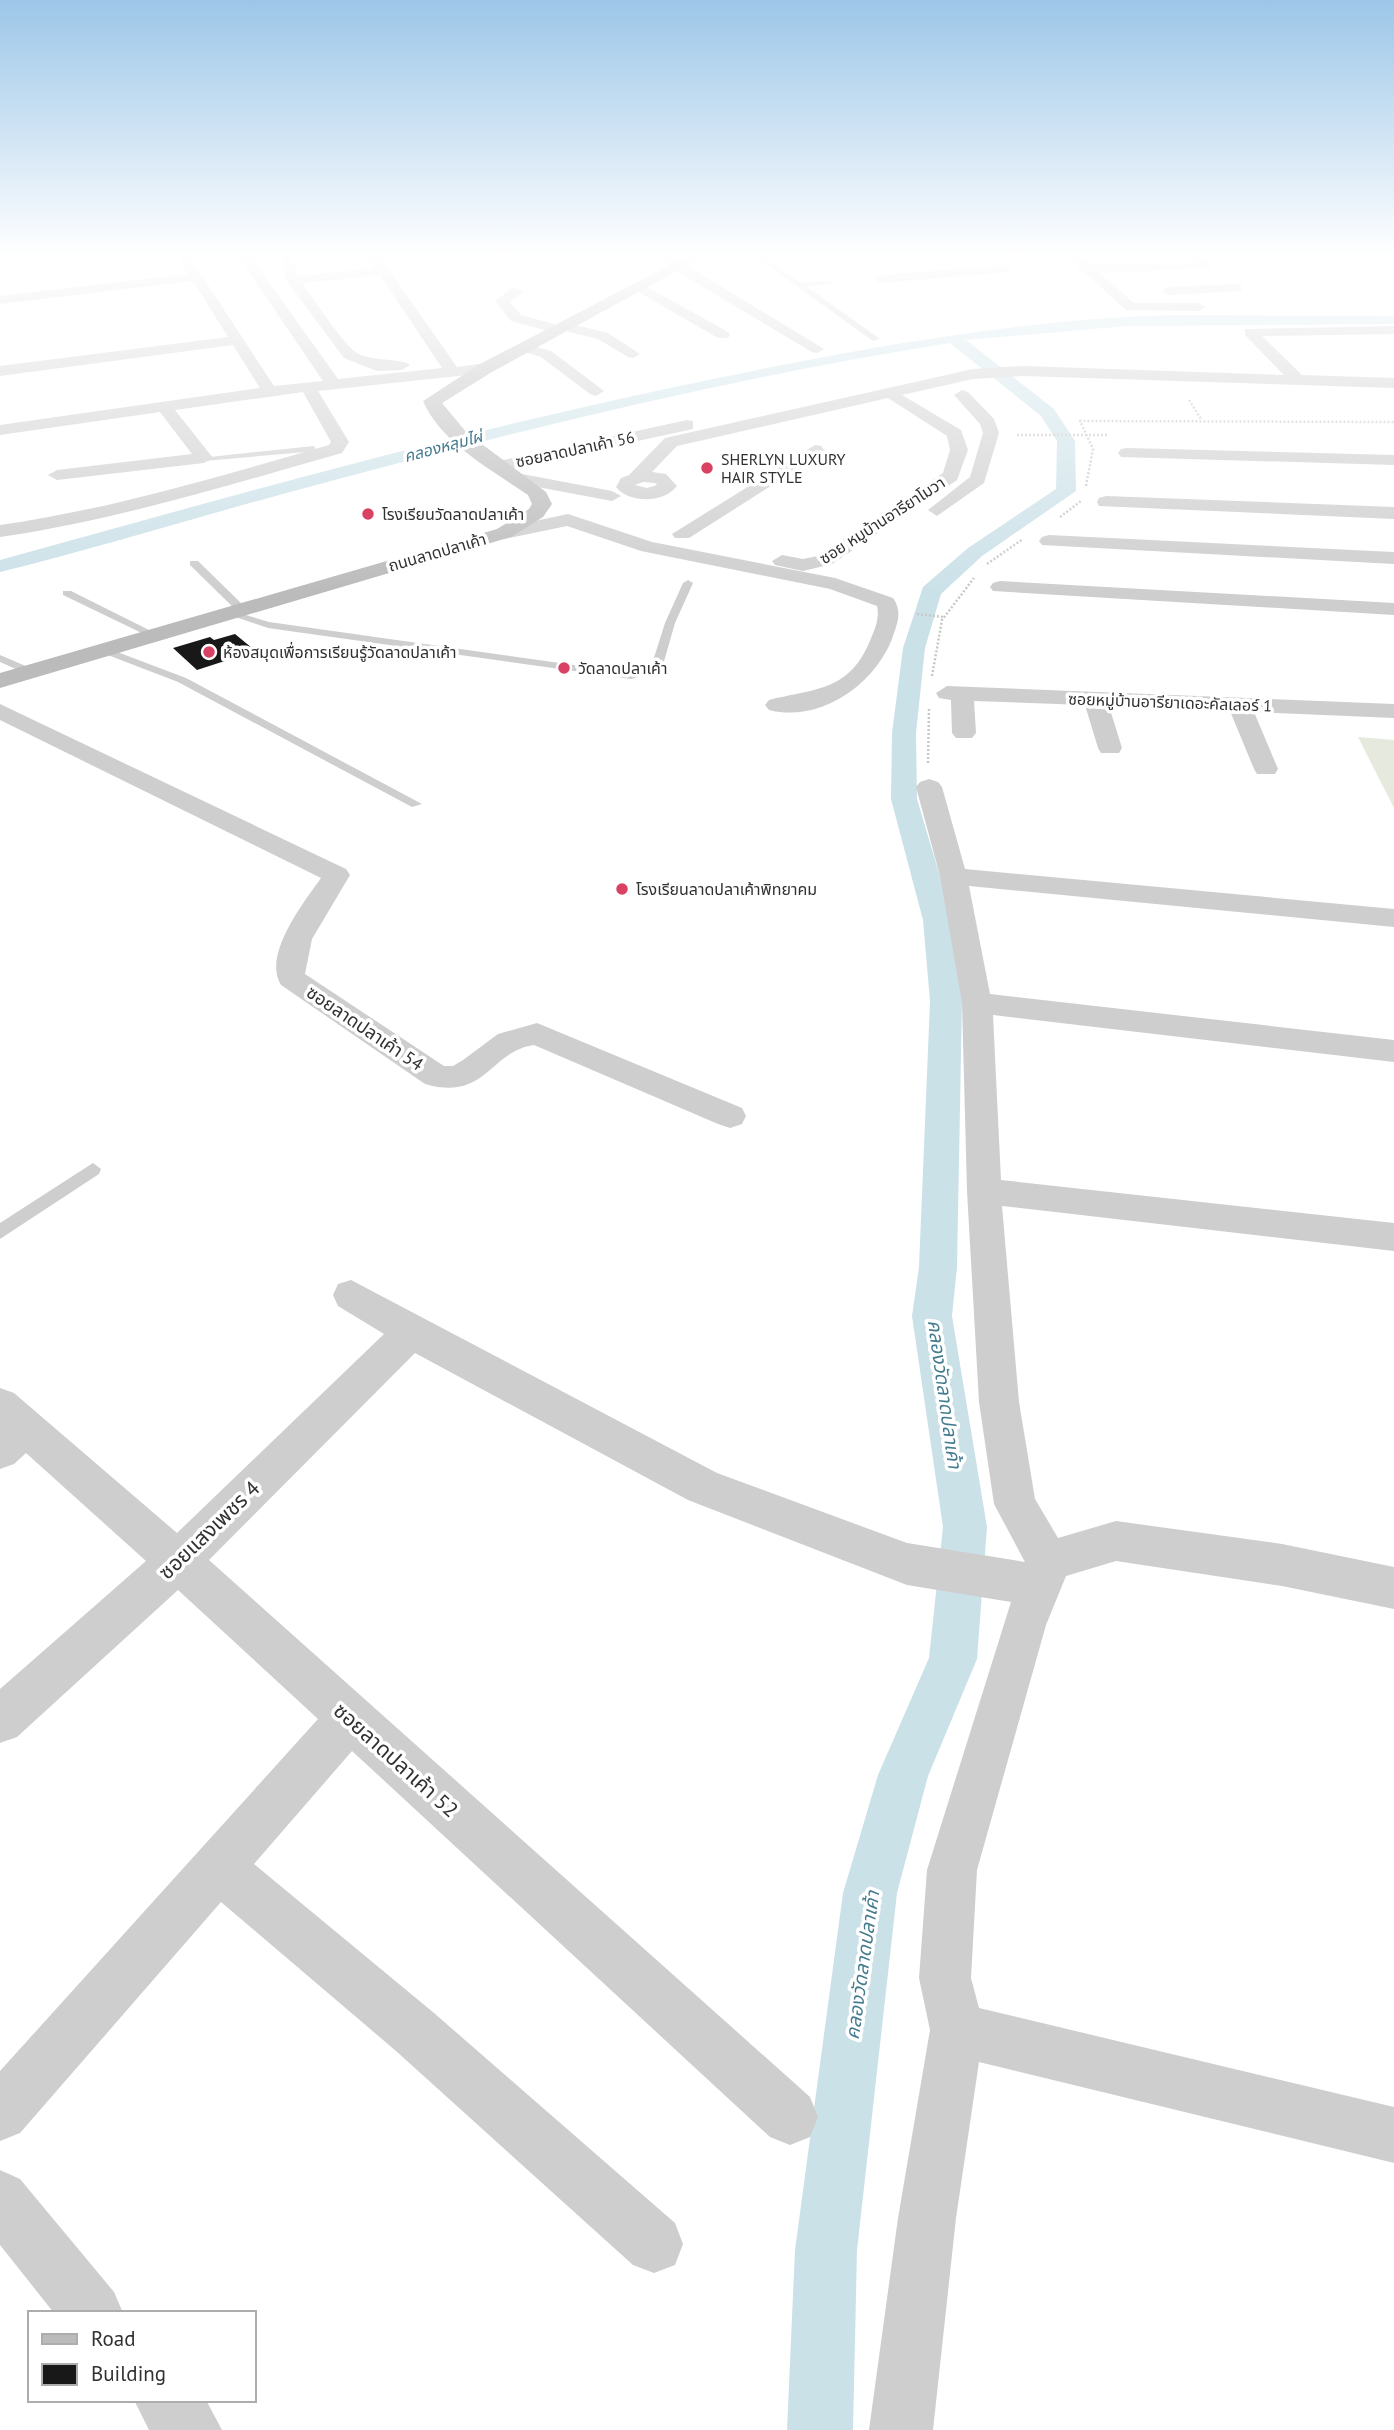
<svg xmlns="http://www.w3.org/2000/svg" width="1394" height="2430" viewBox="0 0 1394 2430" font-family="'PT Sans','Noto Sans Thai',sans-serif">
	<rect width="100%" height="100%" fill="#fff"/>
	<polygon fill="#e6e9dd" points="1358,737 1394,740 1394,808"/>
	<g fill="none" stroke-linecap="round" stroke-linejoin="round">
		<path fill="#cbe1e8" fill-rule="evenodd" d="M1170 315 1394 316V324L1126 326 966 340 1054 409 1075 441 1076 491 982 556 941 594 925 648 916 733 917 799 953 920 962 1001 957 1267 952 1316 987 1527 977 1659 928 1776 897 1893 857 2250 853 2430H787L795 2250 843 1893 878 1775 929 1658 943 1527 912 1316 919 1267 930 1001 923 920 891 799 892 733 903 648 923 587 968 548 1056 489 1057 441 1041 416 950 343C728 378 508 433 290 492 194 518 97 548 0 572V560C238 494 476 427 718 378 868 347 1016 320 1170 315Z"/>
	</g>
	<polygon fill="#181818" points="235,634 252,648 231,655 234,658 197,670 173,648 210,637 214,640"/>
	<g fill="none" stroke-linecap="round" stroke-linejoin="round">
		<g stroke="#c8c8c8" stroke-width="2.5" stroke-dasharray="2 2" stroke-linecap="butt">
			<polyline points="1189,400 1201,419"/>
			<polyline points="1017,435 1109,435"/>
			<polyline points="1086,486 1093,449 1080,421 1394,422"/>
			<polyline points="1060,517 1081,501"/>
			<polyline points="987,564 1023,539"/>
			<polyline points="917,614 944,617"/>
			<polyline points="932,676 942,620 974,578"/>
			<polyline points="928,763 929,709"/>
		</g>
		<g fill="#cecece" fill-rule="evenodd">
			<polygon points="745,253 760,255 801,283 834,281 832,284 806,286 880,339 873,341 756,257"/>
			<polygon points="314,446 317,451 204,461 200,458"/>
			<polygon points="190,561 198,561 245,607 245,611 237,611 190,565"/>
			<polygon points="688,580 693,583 675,623 663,665 654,674 631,679 268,628 224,613 229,610 269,622 631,673 646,669 652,664 665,623 683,583"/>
			<polygon points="63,591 71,591 159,635 150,637 63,595"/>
			<polygon points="104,647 186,678 422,804 412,807 178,682 100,652 99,650"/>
			<polygon points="0,655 35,670 37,672 27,674 0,662"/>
			<polygon points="93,1163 101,1169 99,1174 0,1239 0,1223"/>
		</g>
		<g fill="#cecece" fill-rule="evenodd">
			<polygon points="0,253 43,253 37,257 0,261"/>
			<path d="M175 253H187L274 386 323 381 236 253H248L338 379 442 368 380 275 302 283C313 297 344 346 357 353 373 362 403 358 410 365L402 370 377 371 344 358 286 280 282 253H290L298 276 375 268 365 253H377L457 367 486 363 494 368 486 373 318 391 349 442 342 453C229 485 117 520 0 537V525C112 509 220 476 329 445L331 442 303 392 175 410 213 458 204 463 57 480 48 475 57 470 192 454 160 412 0 435V425L260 388 233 345 0 376V366L228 337 193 281 0 304V296L188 274Z"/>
			<polygon points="658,253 671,253 683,263 824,349 817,353 812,352 673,269"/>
			<polygon points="1063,253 1076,253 1091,265 1193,262 1184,253 1197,253 1210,262 1210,268 1099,273 1134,303 1199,303 1206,307 1199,311 1126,310"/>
			<polygon points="1005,265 1011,269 1010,272 880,283 873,279 880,275"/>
			<polygon points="640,283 728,332 730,335 728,338 718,338 635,290 635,284"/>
			<polygon points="1236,284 1241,285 1241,291 1168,295 1161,291 1168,287"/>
			<polygon points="512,288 524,291 510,302 521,315 561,326 567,323 608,333 640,354 633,358 628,357 598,339 566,331 560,334 511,321 495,301"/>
			<path d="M1394 326V334L1262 336 1302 375 1394 378V388L1023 376 973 379 902 395 961 430 968 450 957 480 832 564 803 571 775 565 772 561 782 555 803 559 818 556 943 473 950 450 947 436 888 398 677 446 652 472 666 474 677 486C664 503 630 504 616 487L621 478 629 475 665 438 973 369 1023 366 1284 375 1245 335V329ZM643 482 655 483 657 485 647 488 635 485Z"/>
			<polygon points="526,344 551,351 604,391 596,396 590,394 541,357 521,351 521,345"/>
			<polygon points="962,390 968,392 994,419 999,433 984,483 937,516 928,510 970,477 983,433 980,424 954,395"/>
			<polygon points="687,420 693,421 693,429 499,471 490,466 499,461"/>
			<polygon points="815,445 821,446 824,450 821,454 689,538 675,538 672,534"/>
			<polygon points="1127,448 1394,455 1394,465 1121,457 1118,453 1121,449"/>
			<polygon points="517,473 612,491 621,496 612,501 511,482 508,478"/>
			<polygon points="1106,496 1394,507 1394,519 1099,506 1097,502 1099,498"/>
			<path d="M568 514 652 542 835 578 893 598C903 612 897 624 892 639 874 685 820 723 769 710L765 705 769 700C812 689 848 692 869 643 874 631 880 619 877 606L830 589 641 551 567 526 504 539 494 533 497 529Z"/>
			<polygon points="1049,535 1394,552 1394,564 1042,545 1039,541 1042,537"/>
			<polygon points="1000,581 1394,603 1394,615 993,591 990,587 993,583"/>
			<polygon points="947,686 1394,704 1394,718 1254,712 1278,769 1275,774 1257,774 1254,769 1230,711 1109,706 1122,748 1119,753 1101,753 1098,748 1085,705 974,701 976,733 972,738 956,738 952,733 951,700 939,698 936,693"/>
			<path d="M0 704 346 869 350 875 312 939 305 974 444 1066H453L463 1060 498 1034 537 1023 742 1108 746 1116 742 1124 730 1128 718 1124 534 1045C490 1051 486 1102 425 1084L281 985C262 955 304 902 321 878L0 720Z"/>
			<polygon points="929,779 938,782 942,787 965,869 1394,909 1394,927 969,886 990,994 1394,1040 1394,1062 993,1015 1001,1180 1394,1223 1394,1251 1002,1206 1019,1402 1035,1499 1058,1538 1116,1521 1282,1544 1394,1567 1394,1609 1282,1586 1116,1561 1066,1576 1046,1625 977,1870 971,1978 979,2008 1394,2107 1394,2163 979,2062 956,2218 933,2430 869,2430 898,2218 930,2030 919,1978 927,1870 1011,1602 907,1585 688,1500 415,1353 209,1560 810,2097 818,2117 810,2137 790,2145 770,2137 352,1751 254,1864 434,2013 675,2223 683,2244 675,2265 654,2273 633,2265 396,2051 221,1902 20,2133 0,2141 0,2071 318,1719 178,1590 17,1737 0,1743 0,1689 146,1561 26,1453 14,1464 0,1469 0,1388 14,1393 177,1533 384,1334 338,1306 333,1295 338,1284 351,1280 717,1473 907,1543 1025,1562 994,1504 979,1402 967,1191 962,1003 940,876 916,787 920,782"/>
			<polygon points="0,2170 20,2179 114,2292 123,2313 54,2313 0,2245"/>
			<polygon points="134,2400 206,2400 222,2430 149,2430"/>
		</g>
		<path fill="#bbb" fill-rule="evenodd" d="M693 253H710L492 372 442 403 467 433 546 492 552 504 543 517 511 537 0 688V673L497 529 529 509 532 504 528 495C492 470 441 443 423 401L480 364Z"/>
	</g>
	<linearGradient id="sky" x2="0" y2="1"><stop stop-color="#9cc6e8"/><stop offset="0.43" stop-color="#fff"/><stop offset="1" stop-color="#fff" stop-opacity="0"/></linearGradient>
	<rect width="1394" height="593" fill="url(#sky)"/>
	<g fill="#d94262" stroke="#fff" stroke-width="2.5">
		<circle cx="707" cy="468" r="7"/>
		<circle cx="368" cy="514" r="7"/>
		<circle cx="209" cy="652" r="7"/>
		<circle cx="564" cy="668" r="7"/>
		<circle cx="622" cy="889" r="7"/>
	</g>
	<g text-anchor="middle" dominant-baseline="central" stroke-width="7" stroke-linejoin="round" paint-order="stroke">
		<g font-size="16" font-style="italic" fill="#447b8e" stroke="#fff">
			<text transform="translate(443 446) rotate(-15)">คลองหลุมไผ่</text>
		</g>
		<g font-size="16" fill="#313131" stroke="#fff">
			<text transform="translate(575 449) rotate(-12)">ซอยลาดปลาเค้า 56</text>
			<text transform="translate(882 520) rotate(-33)">ซอย หมูบ้านอารียาโมวา</text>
			<text transform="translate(437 552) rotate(-16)">ถนนลาดปลาเค้า</text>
			<text transform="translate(1170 702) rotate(2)">ซอยหมู่บ้านอารียาเดอะคัลเลอร์ 1</text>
		</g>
		<g font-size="16" fill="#313131" stroke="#fff" text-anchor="start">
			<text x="721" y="459">SHERLYN LUXURY<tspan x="721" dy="18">HAIR STYLE</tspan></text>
			<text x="382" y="514">โรงเรียนวัดลาดปลาเค้า</text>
			<text x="223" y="652">ห้องสมุดเพื่อการเรียนรู้วัดลาดปลาเค้า</text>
			<text x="578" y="668">วัดลาดปลาเค้า</text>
			<text x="636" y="889">โรงเรียนลาดปลาเค้าพิทยาคม</text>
		</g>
		<g font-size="18" fill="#313131" stroke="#fff">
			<text transform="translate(365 1028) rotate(34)">ซอยลาดปลาเค้า 54</text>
		</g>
		<g font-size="19" font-style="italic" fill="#447b8e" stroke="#fff">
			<text transform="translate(945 1394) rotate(82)">คลองวัดลาดปลาเค้า</text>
			<text transform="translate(862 1965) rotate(-82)">คลองวัดลาดปลาเค้า</text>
		</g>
		<g font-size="21" fill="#313131" stroke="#fff">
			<text transform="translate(209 1530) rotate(-44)">ซอยแสงเพชร 4</text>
			<text transform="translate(396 1760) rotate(42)">ซอยลาดปลาเค้า 52</text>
		</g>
	</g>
	<rect x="28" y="2311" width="228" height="91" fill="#ffffff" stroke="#adadad" stroke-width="2"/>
	<rect x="42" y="2334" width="35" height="10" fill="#bbbbbb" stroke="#adadad" stroke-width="2"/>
	<text x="91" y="2346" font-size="21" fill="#313131">Road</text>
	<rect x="42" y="2364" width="35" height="21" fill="#181818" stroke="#adadad" stroke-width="2"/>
	<text x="91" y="2381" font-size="21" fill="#313131">Building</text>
</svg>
